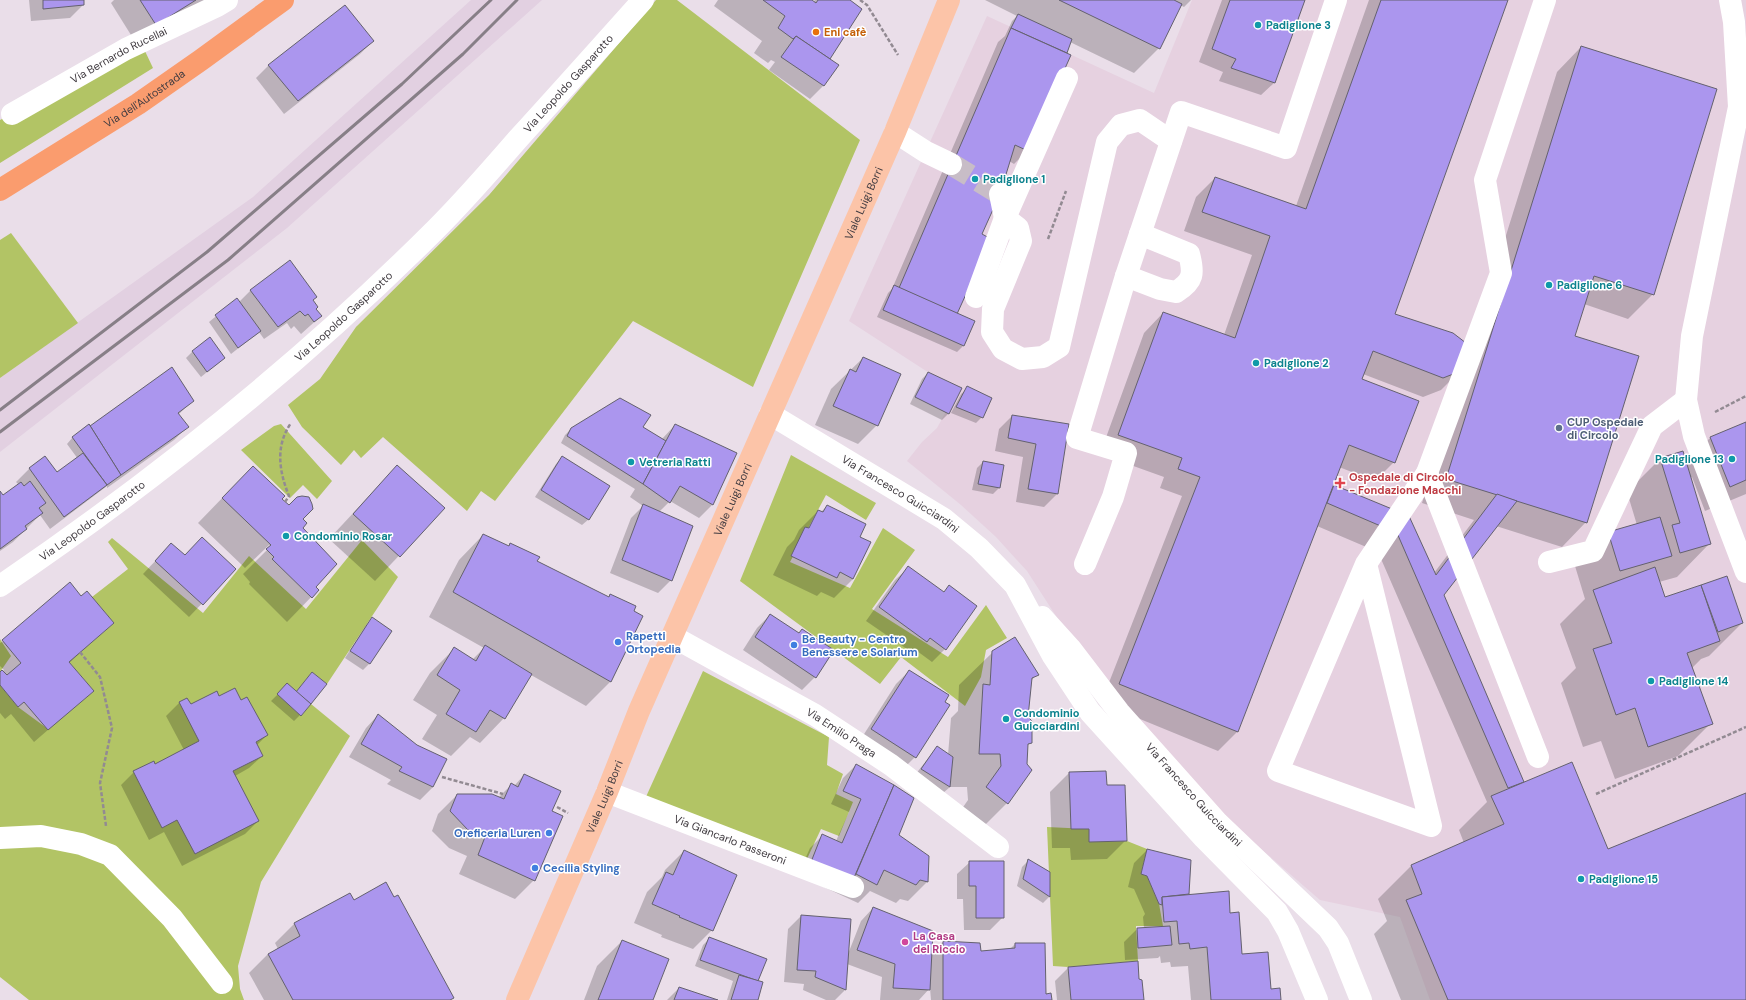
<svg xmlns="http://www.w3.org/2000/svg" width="1746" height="1000" viewBox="0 0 1746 1000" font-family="'DM Sans',sans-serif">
	<rect width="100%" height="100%" fill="#eadee9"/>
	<polygon fill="#e2d0e1" points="471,0 542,0 287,228 0,452 0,378 253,197"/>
	<polygon fill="#e6d1e0" points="1192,0 1746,0 1746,1000 1430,1000 1400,917 1320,900 1185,783 1065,630 1027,571 996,537 961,505 907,461 922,442 937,428 957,391 849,321 987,16 1154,93"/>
	<g fill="#b2c465">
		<polygon points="656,0 677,0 860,140 753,387 633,321 495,501 481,491 467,511 383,437 361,458 354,450 341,465 302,427 288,405 320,379 356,327 489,195"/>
		<polygon points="144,49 153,68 0,163 0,120"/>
		<polygon points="11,233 78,323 0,378 0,240"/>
		<polygon points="281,424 332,481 317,499 303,485 290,498 241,450 274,426"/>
		<polygon points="791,455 876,503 866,520 826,495 790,562 850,588 883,528 915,550 872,609 948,657 986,605 1007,638 986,650 981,677 965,706 901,657 880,684 740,581"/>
		<polygon points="112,538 203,613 249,556 306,609 362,540 398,577 327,684 312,672 296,692 287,684 277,694 301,716 311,704 350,736 261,882 238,966 240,989 244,1000 29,1000 0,977 0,685 18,707 48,729 94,691 69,662 114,623 92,597 128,569 108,542"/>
		<polygon points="0,639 11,656 0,672"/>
		<polygon points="703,671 829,737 827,765 843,774 836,794 853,802 839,836 821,829 806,861 645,799"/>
		<polygon points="1047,827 1089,829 1090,842 1127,841 1147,849 1141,874 1147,876 1159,904 1163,926 1136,926 1138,961 1068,967 1053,966"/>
	</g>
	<g fill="#0003" fill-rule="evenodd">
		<polygon points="29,0 83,0 83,5 70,18 31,21"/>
		<polygon points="114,0 206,0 136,43 111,3"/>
		<polygon points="718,0 810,0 813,2 815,0 848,0 829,58 837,66 823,86 810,99 769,70 775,62 771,60 768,63 754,53 762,41 714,6"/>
		<polygon points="985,0 1191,0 1184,7 1180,5 1159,48 1134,73 1070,42 1027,151 1014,164 1009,161 981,234 956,313 973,322 963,346 957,352 877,317 888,293 892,289 998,42 1005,36 1012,21 1017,16"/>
		<polygon points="1222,0 1304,0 1274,83 1261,95 1219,81 1223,72 1199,62"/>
		<path d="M1369 0H1507L1394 315 1468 357 1557 72 1581 47 1653 294 1628 319 1584 304 1574 336 1586 522 1562 547 1496 526 1442 595 1523 782 1519 785 1607 850 1746 794V1000H1401L1374 934 1387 921 1378 899 1411 866 1464 843 1459 830 1487 802 1378 552 1317 526 1237 732 1218 751 1101 703 1182 496 1160 488 1164 477 1100 454 1144 333 1163 313 1224 335 1252 255 1184 231 1196 197 1215 178 1296 206ZM1467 359 1422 503 1474 520 1434 573 1408 516 1332 485 1339 467 1375 481 1394 462 1361 379 1363 374 1423 397 1441 390 1460 371Z"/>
		<polygon points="373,41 360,54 284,114 256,78 269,65"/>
		<polygon points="251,290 312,300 315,309 321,316 301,334 294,326 291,329 287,323 264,339 259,332 231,354 209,322 237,299 239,302"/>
		<polygon points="193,351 224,358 201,377 186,358"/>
		<polygon points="863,358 877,425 858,444 815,425 831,389"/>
		<polygon points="928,373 949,413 942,420 910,404 922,379"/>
		<polygon points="968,388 982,417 976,423 951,413 961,394"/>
		<polygon points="192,401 178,415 187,427 174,440 107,488 107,486 50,529 40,515 13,542 0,551 0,492 3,496 19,485 16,482 29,469 45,458 57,474 78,459 67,444 73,437 90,427"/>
		<polygon points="1012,416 1068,425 1057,494 1044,507 1016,502 1023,457 995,451 999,429"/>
		<polygon points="1746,423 1746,494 1705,511 1692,477 1690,478 1710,543 1677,577 1659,582 1665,598 1726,577 1742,623 1709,656 1701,659 1692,668 1711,723 1678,756 1615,779 1601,741 1583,747 1561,683 1576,668 1560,624 1585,599 1575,566 1609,533 1637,525 1627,492 1660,459 1686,462 1710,438"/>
		<polygon points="675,425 735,453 712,505 699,518 670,501 659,512 671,580 658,593 610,573 631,518 643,506 630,497 635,489 561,443 565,435 572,428 642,427 662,439"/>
		<polygon points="562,458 589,519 582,525 535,497 556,464"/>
		<polygon points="983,462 999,488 993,494 972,490 977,468"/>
		<polygon points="397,466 444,508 375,581 329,539"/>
		<polygon points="229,491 281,499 302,519 302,528 314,587 318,590 287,622 249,584 250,582 243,574 271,546 269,545 245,568 198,523"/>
		<polygon points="827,506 859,538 853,579 834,598 821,592 817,596 773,575 787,547 794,540 799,530 818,511 821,512"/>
		<polygon points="483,535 508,547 511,544 536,561 608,598 611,595 610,682 586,706 531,675 504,718 480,743 470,737 451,756 422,739 437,715 413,700 430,673 454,649 472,660 484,648 429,617 459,560"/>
		<polygon points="184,556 235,569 189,617 143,574 159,557"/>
		<polygon points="908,568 943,593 949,587 945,649 932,662 917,651 914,654 866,621 895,580"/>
		<polygon points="81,597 113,623 69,663 93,691 34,742 11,714 5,719 0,713 0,673 4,670 0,666 0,643"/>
		<polygon points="770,615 798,634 815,677 802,690 743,650 757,628"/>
		<polygon points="372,619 391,631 369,664 363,670 345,658 366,625"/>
		<polygon points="993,652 1037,674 1031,681 1027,717 1031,742 1027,746 1007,803 974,836 954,820 968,800 967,787 950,787 943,793 915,775 937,747 948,755 951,718 958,711 959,685"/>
		<polygon points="909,671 943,702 915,757 902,770 859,742 896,684"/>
		<polygon points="312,673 300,715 294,721 271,701 281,691 295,693"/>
		<polygon points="219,697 241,701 267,735 257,745 262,756 249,768 235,776 258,821 245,834 182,866 164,832 149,840 121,785 134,772 155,765 184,750 166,716 179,703 187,699 190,706"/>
		<polygon points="378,715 416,746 446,759 433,787 420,800 387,784 391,780 349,757 366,728"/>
		<polygon points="856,765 894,786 897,836 928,857 927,882 908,901 900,899 896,903 870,891 858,903 798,875 810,848 823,835 836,841 849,812 831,804 843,778"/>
		<polygon points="1069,773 1106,786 1126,840 1107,859 1071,860 1070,848 1052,848 1050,792"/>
		<polygon points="524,775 551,812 534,880 515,899 459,874 467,856 449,848 432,831 438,814 457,795 498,798 511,785 514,786"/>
		<polygon points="1147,850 1188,894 1187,896 1229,914 1241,955 1270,990 1280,1000 1191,1000 1188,966 1171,967 1170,962 1161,963 1160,956 1158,958 1125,960 1124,942 1137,929 1144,928 1143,917 1145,914 1134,889 1128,887 1134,863"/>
		<polygon points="684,851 712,930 693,949 661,937 662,935 634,923 647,892 662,877 665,870"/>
		<polygon points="1028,861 1049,873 1049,897 1043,903 1017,886 1022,867"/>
		<polygon points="970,862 1003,917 990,930 964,930 963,899 957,899 957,874"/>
		<polygon points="350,894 353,902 453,998 451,1000 264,1000 249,973 268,954 278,949 275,943 294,924"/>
		<polygon points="873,908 931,954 943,942 980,952 1010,949 1015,944 1045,995 1051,1000 931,1000 930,988 919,1000 880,1000 882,977 847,964 845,990 835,1000 826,1000 803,990 804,984 784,982 788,929 801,916 848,954 861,921"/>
		<polygon points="709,939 757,981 757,1000 727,1000 733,981 695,966 703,945"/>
		<polygon points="622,941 652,1000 584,1000 597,966"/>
		<polygon points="1068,968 1138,980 1143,1000 1057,1000 1055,981"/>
		<polygon points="679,988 715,1000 667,1000"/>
	</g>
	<g fill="#ab96ee" stroke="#64616e">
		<polygon points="43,0 84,0 84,5 43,9"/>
		<polygon points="140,0 196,0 156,25"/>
		<polygon points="763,0 812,0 816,3 818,0 850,0 862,9 830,59 796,36 793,39 778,28 785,16"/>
		<polygon points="1059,0 1174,0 1182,4 1160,49"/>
		<polygon points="1230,0 1305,0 1275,83 1231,68 1236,59 1212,49"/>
		<polygon points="1381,0 1508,0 1395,314 1453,333 1466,343 1461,371 1443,378 1373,351 1362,379 1419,401 1395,463 1349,445 1238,732 1119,684 1200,477 1178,469 1182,458 1118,435 1163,312 1235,338 1270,236 1202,212 1215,177 1306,209"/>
		<polygon points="345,5 374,41 298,101 268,65"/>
		<polygon points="1018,14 1072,39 1067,53 1011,28"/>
		<polygon points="1011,28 1071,55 1028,151 1015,145 1000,194 982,234 991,239 957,314 899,288"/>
		<polygon points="796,36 839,65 824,86 781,57"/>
		<polygon points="1581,46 1717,89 1654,295 1594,276 1575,336 1639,356 1587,523 1446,479"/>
		<polygon points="290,260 317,297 313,300 318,307 316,309 322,316 314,322 308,314 305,316 300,311 278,327 250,290"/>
		<polygon points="894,285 975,321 964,346 883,310"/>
		<polygon points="237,298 261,331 238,348 215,315"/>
		<polygon points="210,337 225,358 207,372 192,351"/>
		<polygon points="863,357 901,374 878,426 833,406 850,369 856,372"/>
		<polygon points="172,367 194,401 178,413 189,427 121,475 89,424 90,426"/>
		<polygon points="928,372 962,388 949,414 915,397"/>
		<polygon points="967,386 992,398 983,418 956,407"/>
		<polygon points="620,398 651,415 643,427 666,441 643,484 567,436 571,428"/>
		<polygon points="1012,415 1069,424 1058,494 1028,489 1036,444 1008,438"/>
		<polygon points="1746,422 1746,480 1730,487 1710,437"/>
		<polygon points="89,424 121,475 107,485 72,437"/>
		<polygon points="675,424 737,453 713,505 680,486 670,503 643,484"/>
		<polygon points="1683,451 1711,544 1680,553 1672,525 1680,523 1660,458"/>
		<polygon points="83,453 107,485 64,517 29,468 45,456 57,472"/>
		<polygon points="562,456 610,486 589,520 541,490"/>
		<polygon points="983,461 1004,465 1000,488 978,484"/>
		<polygon points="397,465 445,508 400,557 353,514"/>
		<polygon points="253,466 285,496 282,499 289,505 297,497 302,496 309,497 312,504 313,509 303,519 307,523 303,528 337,564 316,587 319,590 312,598 272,559 274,557 266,549 271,545 222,498"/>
		<polygon points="30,481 46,503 39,508 43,513 25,526 27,529 0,549 0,491 3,495 21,482 24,486"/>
		<polygon points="1334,485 1409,516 1436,575 1497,494 1517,501 1444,595 1524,782 1508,788 1397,533 1327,503"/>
		<polygon points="643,504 693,526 672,581 622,560"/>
		<polygon points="827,505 866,524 860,537 871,542 853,579 840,572 837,578 791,556 805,527 809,528 818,510 823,512"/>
		<polygon points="1660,517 1672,556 1620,571 1608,532"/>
		<polygon points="483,534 509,546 510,543 540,557 537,561 609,597 610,594 636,606 634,611 643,616 611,682 453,592"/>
		<polygon points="202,537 236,569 203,605 155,561 171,543 185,555"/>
		<polygon points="908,566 944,592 949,585 977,606 946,650 930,638 927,642 879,607"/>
		<polygon points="1655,567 1665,597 1701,585 1720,641 1687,653 1713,724 1648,747 1635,708 1616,715 1593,649 1612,643 1593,590"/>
		<polygon points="1727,576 1743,623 1718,632 1701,585"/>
		<polygon points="70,582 81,596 87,591 114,623 69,662 94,691 48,730 24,702 18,707 0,685 0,672 2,670 7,675 21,663 2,640"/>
		<polygon points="770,614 799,633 802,629 834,650 816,678 755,637"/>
		<polygon points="372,617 392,631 370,664 350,651"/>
		<polygon points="1015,637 1039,675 1032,678 1028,717 1032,721 1032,743 1028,744 1027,764 1032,770 1008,804 986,787 1001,766 1000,754 979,754 983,684 990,685 992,651"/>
		<polygon points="485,645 532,674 505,719 490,710 476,732 446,714 460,690 437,675 454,647 476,661"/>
		<polygon points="909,670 949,695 945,702 950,705 916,758 871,729"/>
		<polygon points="312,672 327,684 311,704 296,692"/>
		<polygon points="287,683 311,704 301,716 277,694"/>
		<polygon points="235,688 241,700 247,697 268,735 256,742 263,756 233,771 259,821 195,854 177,820 162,828 133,771 154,761 155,764 199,741 179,702 187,698 191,704 217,691 219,696"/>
		<polygon points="378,714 417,745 447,759 433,787 399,771 402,767 361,744"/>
		<polygon points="937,746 953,757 950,787 921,769"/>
		<polygon points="1572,762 1608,849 1746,793 1746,1000 1448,1000 1406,900 1422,894 1411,865 1504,824 1491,796"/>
		<polygon points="856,764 894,785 853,880 811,862 822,834 842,843 861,799 843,791"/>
		<polygon points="1106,771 1107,785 1125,785 1127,841 1089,842 1089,829 1071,829 1069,772"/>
		<polygon points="524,774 561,791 552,811 563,816 535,881 478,855 485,837 468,830 450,811 457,794 492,794 504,799 511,783 518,787"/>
		<polygon points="894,785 914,798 899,835 929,856 928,882 920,880 916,885 884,870 877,885 856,874"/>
		<polygon points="1147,849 1191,860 1189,894 1162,897 1162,905 1159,904 1147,876 1141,874"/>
		<polygon points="684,850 737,875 713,931 679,917 680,916 652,904 666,872 673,875"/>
		<polygon points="1028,859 1050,872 1050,897 1023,879"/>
		<polygon points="969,861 1004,861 1004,918 976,918 976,886 969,886"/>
		<polygon points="386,882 394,897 398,895 454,998 450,1000 293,1000 268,954 300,936 294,923 350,893 354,900"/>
		<polygon points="1229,891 1230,913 1239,912 1242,954 1268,952 1271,989 1280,988 1281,1000 1211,1000 1207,947 1190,949 1189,943 1179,944 1177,921 1164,922 1162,897"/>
		<polygon points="873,907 933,931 930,990 893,988 895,964 857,950"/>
		<polygon points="801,915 851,919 846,990 815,977 816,971 797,970"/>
		<polygon points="1170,926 1172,945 1138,948 1137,928"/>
		<polygon points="709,937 767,959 758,981 700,960"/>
		<polygon points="622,940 669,959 653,1000 598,1000"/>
		<polygon points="943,941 980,943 981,951 1015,948 1015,943 1045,943 1046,994 1051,993 1052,1000 943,1000"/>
		<polygon points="1138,961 1139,979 1142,980 1144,1000 1071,1000 1068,967"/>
		<polygon points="739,975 763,982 758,1000 731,1000"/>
		<polygon points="679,987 718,1000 674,1000"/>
	</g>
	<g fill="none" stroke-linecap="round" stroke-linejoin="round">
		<polyline stroke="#c8bdc7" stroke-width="22" stroke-dasharray="22 11" stroke-linecap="butt" points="951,164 1000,194"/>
		<g stroke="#928a92" stroke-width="2.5" stroke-dasharray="4 2" stroke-linecap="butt">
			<polyline points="860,0 867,5 898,55"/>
			<polyline points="1048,239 1066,191"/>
			<polyline points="1715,412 1746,396"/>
			<path d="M285 502 289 496C279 471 275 446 291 423"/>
			<polyline points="80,652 100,677 112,728 100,783 106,826"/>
			<polyline points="442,777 503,794"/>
			<polyline points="1596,794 1746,727"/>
			<polyline points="557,807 568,813"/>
		</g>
		<g stroke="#fff" stroke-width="22">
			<polyline points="1730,0 1734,22 1739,107 1692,336 1686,400 1694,436 1746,572"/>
			<path id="s1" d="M12 114 126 49 217 6 227 0"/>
			<polyline points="895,132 926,152 951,164"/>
			<polyline points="1000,194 1005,218 1018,228 1021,241 993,309 992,332 1003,349 1022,359 1043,357 1059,347 1107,142 1121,125 1140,120 1171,141"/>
			<path d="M1126 276 1160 289 1176 292C1194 281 1194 273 1189 254L1140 234"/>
			<polyline points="976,297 1005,218 1067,78"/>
			<path id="s2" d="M770 414 944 519 979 548 1015 585 1053 656 1090 712 1204 838 1277 912 1288 931 1317 1000"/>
			<polyline points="1427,473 1538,757"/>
			<polyline points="1549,562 1593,551 1652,426 1686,400"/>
			<polyline points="1085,564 1113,497 1126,453 1077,438 1126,276 1181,112 1286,148 1336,0"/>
			<polyline points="1366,564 1431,826 1278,771 1366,564 1427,473 1501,273 1485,180 1545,0"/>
			<path id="s3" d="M0 586C156 480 304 361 437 228 465 200 491 170 517 140 559 94 601 47 643 0"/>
			<path id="s4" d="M1042 617 1070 648 1119 712 1218 823 1328 928 1338 943 1361 1000"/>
			<path id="s5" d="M672 636 815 715 891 765 998 847"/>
			<path id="s6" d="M607 792 853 887"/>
			<polyline points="0,838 41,836 81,844 110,855 172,918 222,983"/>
		</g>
		<path stroke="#fcc4a8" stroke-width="22" id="s7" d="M517 1000 607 792 639 711 895 132 949 0"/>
		<path stroke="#fa9c6e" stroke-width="22" id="s8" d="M0 190 138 104 201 60 283 0"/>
		<g stroke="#877f87" stroke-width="3">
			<polyline points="0,410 207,252 402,84 491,0"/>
			<polyline points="0,432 228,260 463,54 517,0"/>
		</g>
	</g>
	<g fill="#0f9aa8" stroke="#fff" stroke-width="1.5">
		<circle cx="1258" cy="25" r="4"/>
		<circle cx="975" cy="179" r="4"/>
		<circle cx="1549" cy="285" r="4"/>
		<circle cx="1256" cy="363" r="4"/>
		<circle cx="1732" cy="459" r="4"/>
		<circle cx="631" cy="462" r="4"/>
		<circle cx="286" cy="536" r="4"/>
		<circle cx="1651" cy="681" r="4"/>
		<circle cx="1006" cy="719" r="4"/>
		<circle cx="1581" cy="879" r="4"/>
	</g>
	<circle fill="#e8710a" stroke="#fff" stroke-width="1.5" cx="816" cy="32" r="4"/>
	<circle fill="#5c6f8a" stroke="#fff" stroke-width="1.5" cx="1559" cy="428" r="4"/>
	<path fill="#e0444e" stroke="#fff" stroke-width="1.5" d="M1338 477h4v4h4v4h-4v4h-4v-4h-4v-4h4z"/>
	<g fill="#3f7fe0" stroke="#fff" stroke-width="1.5">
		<circle cx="618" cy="642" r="4"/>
		<circle cx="794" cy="645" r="4"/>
		<circle cx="549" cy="833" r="4"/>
		<circle cx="535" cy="868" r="4"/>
	</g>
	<circle fill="#d1479c" stroke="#fff" stroke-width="1.5" cx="905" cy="942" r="4"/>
	<g text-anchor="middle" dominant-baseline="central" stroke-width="3" stroke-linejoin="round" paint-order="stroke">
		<g font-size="11" font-weight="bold" fill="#0d838f" stroke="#fff" text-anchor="start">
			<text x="1266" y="25">Padiglione 3</text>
			<text x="983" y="179">Padiglione 1</text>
			<text x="1557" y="285">Padiglione 6</text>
			<text x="1264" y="363">Padiglione 2</text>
			<text x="1724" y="459" text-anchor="end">Padiglione 13</text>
			<text x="639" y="462">Vetreria Ratti</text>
			<text x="294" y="536">Condominio Rosar</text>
			<text x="1659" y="681">Padiglione 14</text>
			<text x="1014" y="713">Condominio<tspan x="1014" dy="13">Guicciardini</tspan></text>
			<text x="1589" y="879">Padiglione 15</text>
		</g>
		<g font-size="11" font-weight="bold" fill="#c56008" stroke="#fff" text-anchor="start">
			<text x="824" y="32">Eni cafè</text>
		</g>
		<g font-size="11" fill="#403b40" stroke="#fff">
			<text stroke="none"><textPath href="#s1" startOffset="122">Via Bernardo Rucellai</textPath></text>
			<text stroke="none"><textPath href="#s3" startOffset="761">Via Leopoldo Gasparotto</textPath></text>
			<text stroke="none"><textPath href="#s8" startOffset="171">Via dell'Autostrada</textPath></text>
			<text stroke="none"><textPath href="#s7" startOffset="869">Viale Luigi Borri</textPath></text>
			<text stroke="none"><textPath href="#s3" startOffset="437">Via Leopoldo Gasparotto</textPath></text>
			<text stroke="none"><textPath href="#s2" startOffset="153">Via Francesco Guicciardini</textPath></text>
			<text stroke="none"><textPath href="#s7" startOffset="545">Viale Luigi Borri</textPath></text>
			<text stroke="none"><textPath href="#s3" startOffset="113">Via Leopoldo Gasparotto</textPath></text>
			<text stroke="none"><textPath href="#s5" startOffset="195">Via Emilio Praga</textPath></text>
			<text stroke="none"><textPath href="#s4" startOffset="234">Via Francesco Guicciardini</textPath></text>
			<text stroke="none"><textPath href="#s7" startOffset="221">Viale Luigi Borri</textPath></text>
			<text stroke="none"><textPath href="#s6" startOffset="132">Via Giancarlo Passeroni</textPath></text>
		</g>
		<g font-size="11" font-weight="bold" fill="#4e5e75" stroke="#fff" text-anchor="start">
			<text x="1567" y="422">CUP Ospedale<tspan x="1567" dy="13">di Circolo</tspan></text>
		</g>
		<g font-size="11" font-weight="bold" fill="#be3a42" stroke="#fff" text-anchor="start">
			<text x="1349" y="477">Ospedale di Circolo<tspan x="1349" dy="13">- Fondazione Macchi</tspan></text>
		</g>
		<g font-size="11" font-weight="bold" fill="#366cbe" stroke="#fff" text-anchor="start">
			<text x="626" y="636">Rapetti<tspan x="626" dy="13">Ortopedia</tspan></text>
			<text x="802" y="639">Be Beauty - Centro<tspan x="802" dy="13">Benessere e Solarium</tspan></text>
			<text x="541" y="833" text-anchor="end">Oreficeria Luren</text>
			<text x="543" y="868">Cecilia Styling</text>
		</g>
		<g font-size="11" font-weight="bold" fill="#b23c85" stroke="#fff" text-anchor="start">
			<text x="913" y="936">La Casa<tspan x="913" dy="13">del Riccio</tspan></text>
		</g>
	</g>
</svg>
